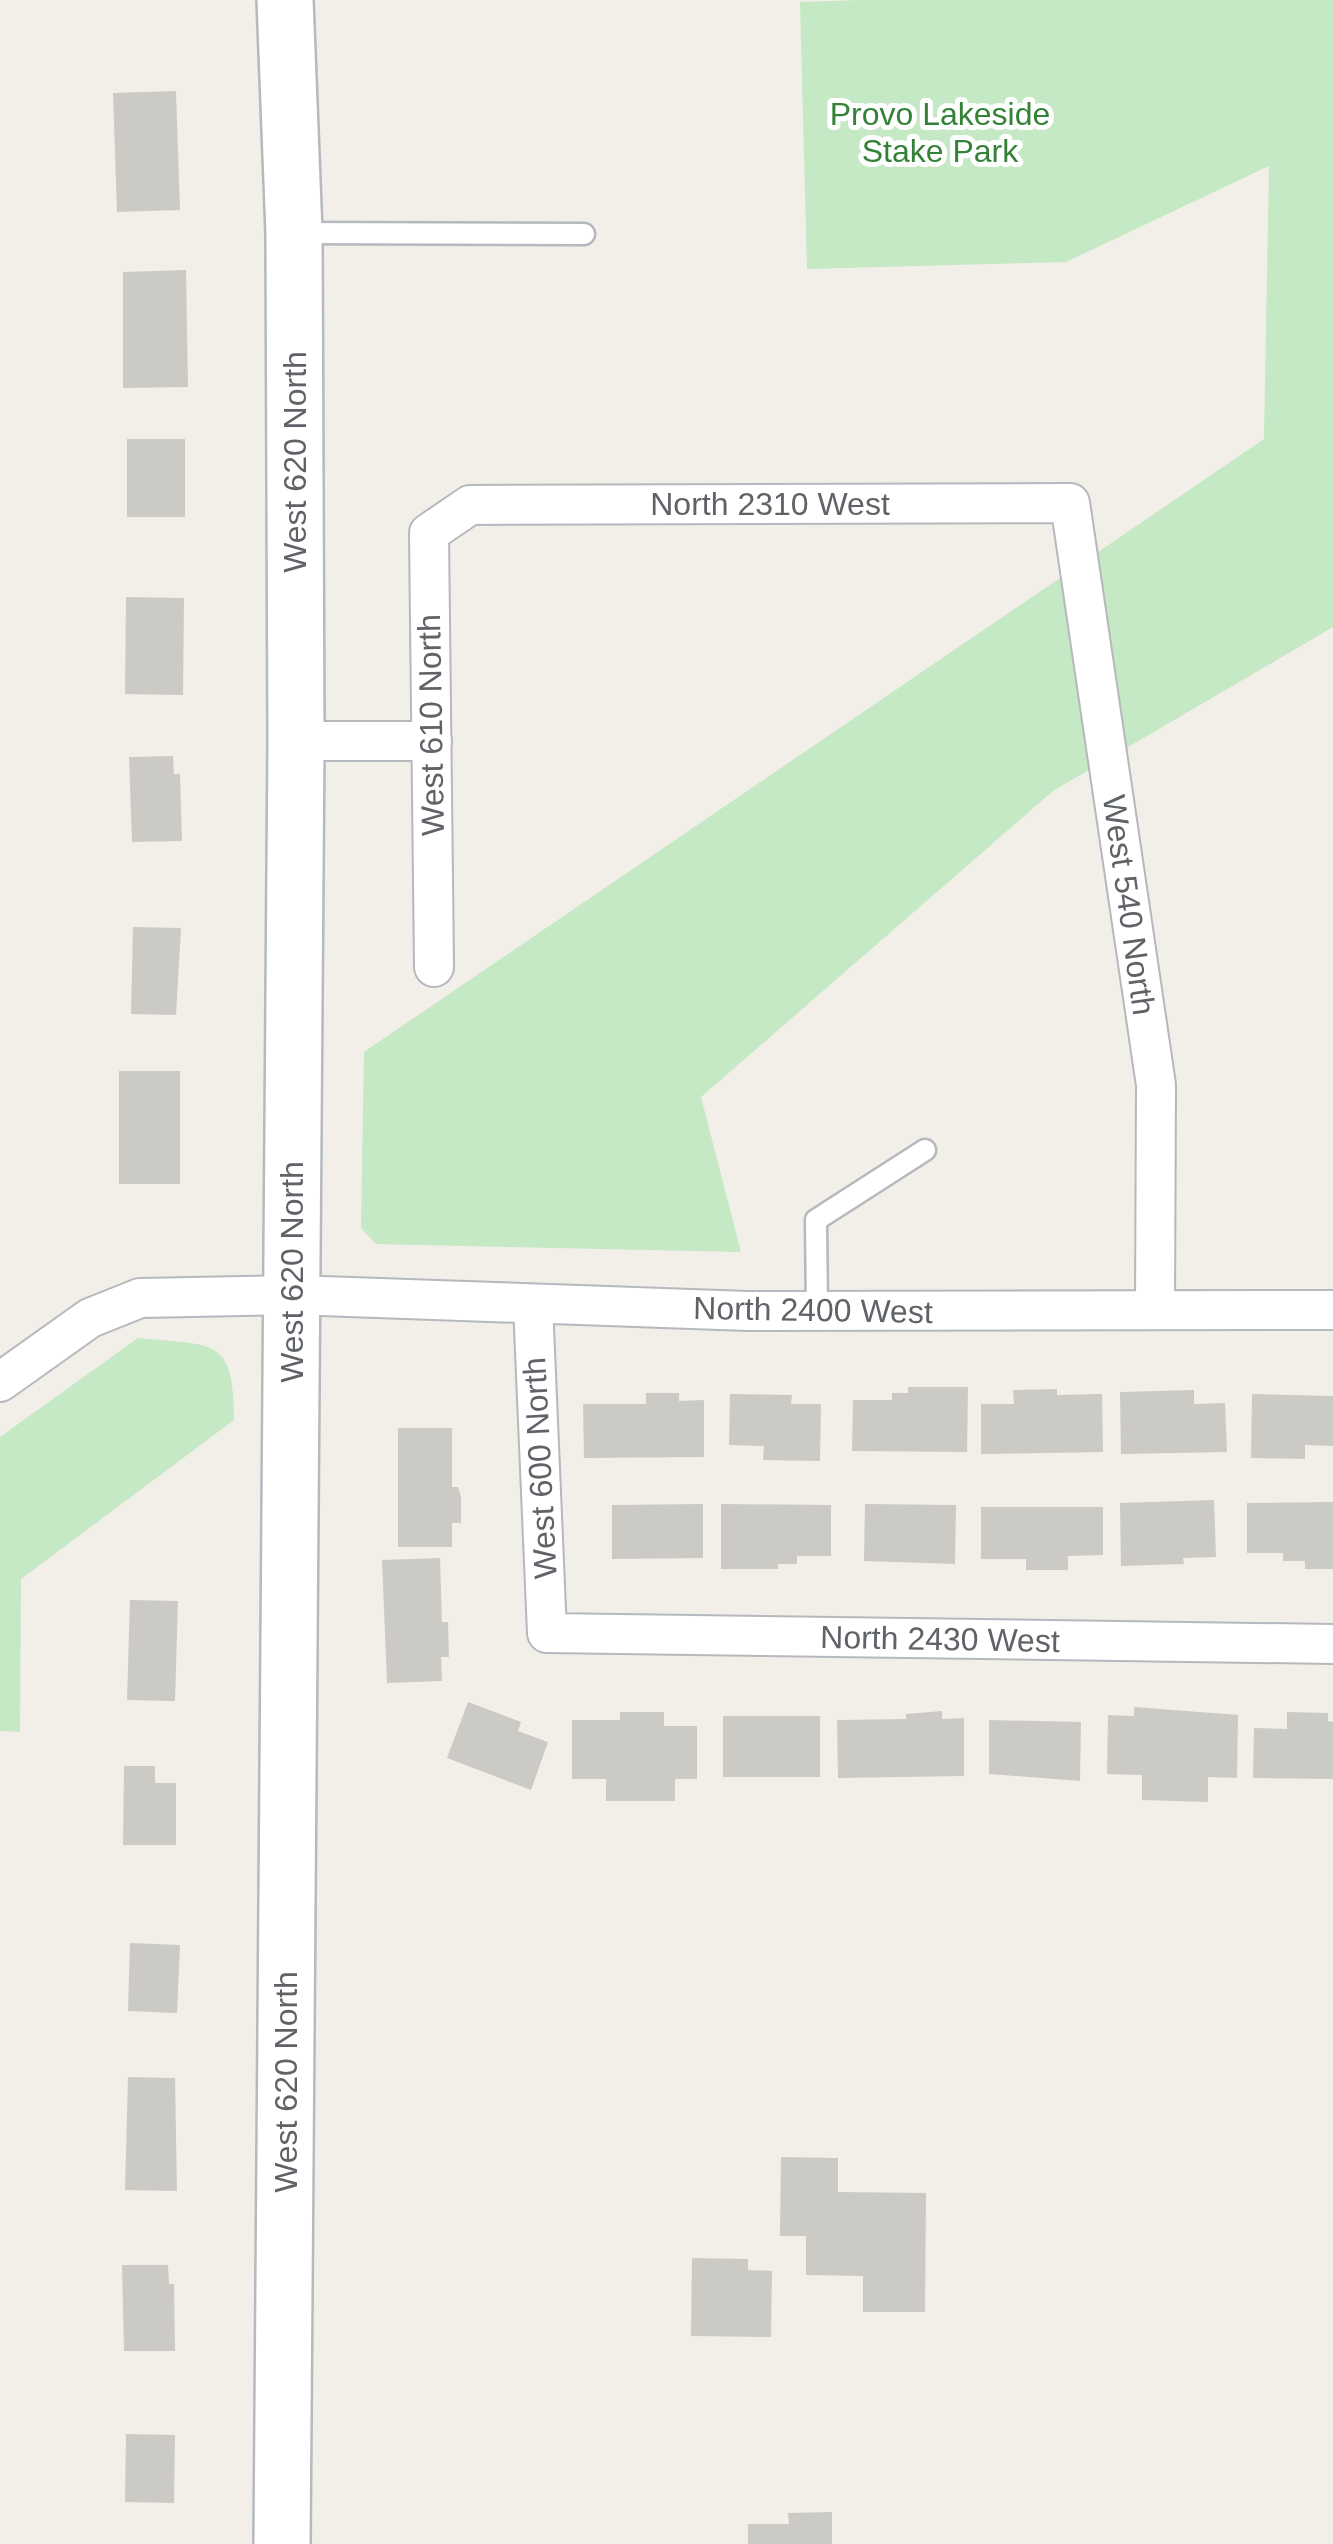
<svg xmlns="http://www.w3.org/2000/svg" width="1333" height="2544" viewBox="0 0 1333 2544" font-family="Arial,sans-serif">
	<rect width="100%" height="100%" fill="#f1efe8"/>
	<g fill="#c5e8c5">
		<polygon points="860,0 1333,0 1333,627 1053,791 701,1097 741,1252 376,1244 361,1228 364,1052 1264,439 1269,166 1066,262 807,269 800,2"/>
		<path d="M138 1338C213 1346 234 1335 234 1420L21 1579 20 1732 0 1731V1437Z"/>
	</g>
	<g fill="#cccac5">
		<polygon points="176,91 180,210 117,212 113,93"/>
		<polygon points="186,270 188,387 123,388 123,272"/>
		<rect x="127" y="439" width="58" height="78"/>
		<polygon points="126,597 184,598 183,695 125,694"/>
		<polygon points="173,756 174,774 180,774 182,841 132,842 129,757"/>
		<polygon points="133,927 181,928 176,1015 131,1014"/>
		<rect x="119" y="1071" width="61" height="113"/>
		<polygon points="908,1387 968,1387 967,1452 852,1451 853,1400 892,1400 892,1393 908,1393"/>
		<polygon points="1057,1389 1057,1395 1102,1394 1103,1452 981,1454 981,1404 1014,1404 1013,1390"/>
		<polygon points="1194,1390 1194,1404 1225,1403 1227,1452 1121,1454 1120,1392"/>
		<polygon points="646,1393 679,1393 679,1401 704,1400 704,1457 584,1458 583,1404 646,1404"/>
		<polygon points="730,1394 792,1395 791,1404 821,1404 820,1461 763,1460 764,1446 729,1445"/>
		<polygon points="1252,1394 1333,1396 1333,1446 1305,1445 1305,1459 1251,1458"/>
		<polygon points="398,1428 452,1428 452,1487 458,1487 461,1497 461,1523 452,1523 452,1547 398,1547"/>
		<polygon points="1214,1500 1216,1557 1183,1558 1184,1564 1121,1566 1120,1503"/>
		<polygon points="1333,1502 1333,1569 1305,1569 1305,1561 1283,1561 1283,1553 1247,1553 1247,1503"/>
		<polygon points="703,1504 703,1558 612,1559 612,1505"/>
		<polygon points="721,1504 831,1505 831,1556 797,1556 797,1564 778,1564 778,1569 721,1569"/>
		<polygon points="865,1504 956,1505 955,1564 864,1561"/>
		<polygon points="981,1507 1103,1507 1103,1555 1068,1556 1068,1570 1026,1570 1026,1559 981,1559"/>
		<polygon points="440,1558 442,1622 448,1622 449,1657 441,1657 442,1681 387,1683 382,1560"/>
		<polygon points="130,1600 178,1601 175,1701 127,1700"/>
		<polygon points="468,1702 521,1722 518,1731 548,1742 531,1790 447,1758"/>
		<polygon points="1134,1707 1238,1715 1237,1778 1208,1777 1208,1802 1142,1800 1142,1775 1107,1774 1108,1715 1134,1716"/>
		<polygon points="942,1711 942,1719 964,1718 964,1776 838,1778 837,1720 906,1719 906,1714"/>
		<polygon points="620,1712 664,1712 664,1726 697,1726 697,1779 675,1779 675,1801 606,1801 606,1779 572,1779 572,1720 620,1720"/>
		<polygon points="1287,1712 1328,1713 1328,1721 1333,1722 1333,1779 1253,1778 1254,1728 1287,1729"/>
		<rect x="723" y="1716" width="97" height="61"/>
		<polygon points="989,1720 1081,1722 1080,1781 989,1774"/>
		<polygon points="124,1766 155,1766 155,1783 176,1783 176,1845 123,1845"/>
		<polygon points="130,1943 180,1945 177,2013 128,2011"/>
		<polygon points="128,2077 175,2078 177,2191 125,2190"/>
		<polygon points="781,2157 838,2158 838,2192 926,2193 925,2312 863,2312 863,2276 806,2275 806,2236 780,2236"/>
		<polygon points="692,2258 748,2259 748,2270 772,2271 771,2337 691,2336"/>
		<polygon points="122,2265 168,2265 169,2284 174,2284 175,2351 124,2351"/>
		<polygon points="126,2434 175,2435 174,2503 125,2502"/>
		<polygon points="832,2512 832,2544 748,2544 748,2524 789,2524 788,2513"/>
	</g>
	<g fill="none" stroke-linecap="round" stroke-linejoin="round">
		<g stroke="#b5b8bc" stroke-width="25">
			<g id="lane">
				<polyline points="296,233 584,234"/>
				<polyline points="817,1311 816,1220 925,1150"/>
			</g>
		</g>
		<g stroke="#b5b8bc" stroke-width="42">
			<g id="street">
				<polyline points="296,741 432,741"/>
				<polyline points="434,967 429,533 470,505 1070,503 1156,1085 1155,1310"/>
				<polyline points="533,1304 547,1633 1333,1644"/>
				<polyline points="0,1382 90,1318 140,1298 293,1295 748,1311 1333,1310"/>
			</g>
		</g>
		<g stroke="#b6babf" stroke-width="60">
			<polyline id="secondary" points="282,2544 296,741 294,233 285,0"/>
		</g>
		<use href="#lane" stroke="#fff" stroke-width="20"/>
		<use href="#street" stroke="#fff" stroke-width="38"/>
		<use href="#secondary" stroke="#fff" stroke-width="55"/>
	</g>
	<g text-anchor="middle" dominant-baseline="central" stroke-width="10" stroke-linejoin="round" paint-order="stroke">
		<g font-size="32" fill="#348238" stroke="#fff">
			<text x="940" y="114">Provo Lakeside<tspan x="940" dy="37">Stake Park</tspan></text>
		</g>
		<g font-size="32" fill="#5f6368" stroke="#fff">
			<text transform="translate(295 462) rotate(-90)">West 620 North</text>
			<text x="770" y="504">North 2310 West</text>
			<text transform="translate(431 725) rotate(-91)">West 610 North</text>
			<text transform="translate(1129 905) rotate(82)">West 540 North</text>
			<text transform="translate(292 1272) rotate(-90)">West 620 North</text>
			<text transform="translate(813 1310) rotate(1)">North 2400 West</text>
			<text transform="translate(540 1468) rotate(-93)">West 600 North</text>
			<text transform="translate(940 1639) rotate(1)">North 2430 West</text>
			<text transform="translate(286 2082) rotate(-90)">West 620 North</text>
		</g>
	</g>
</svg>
